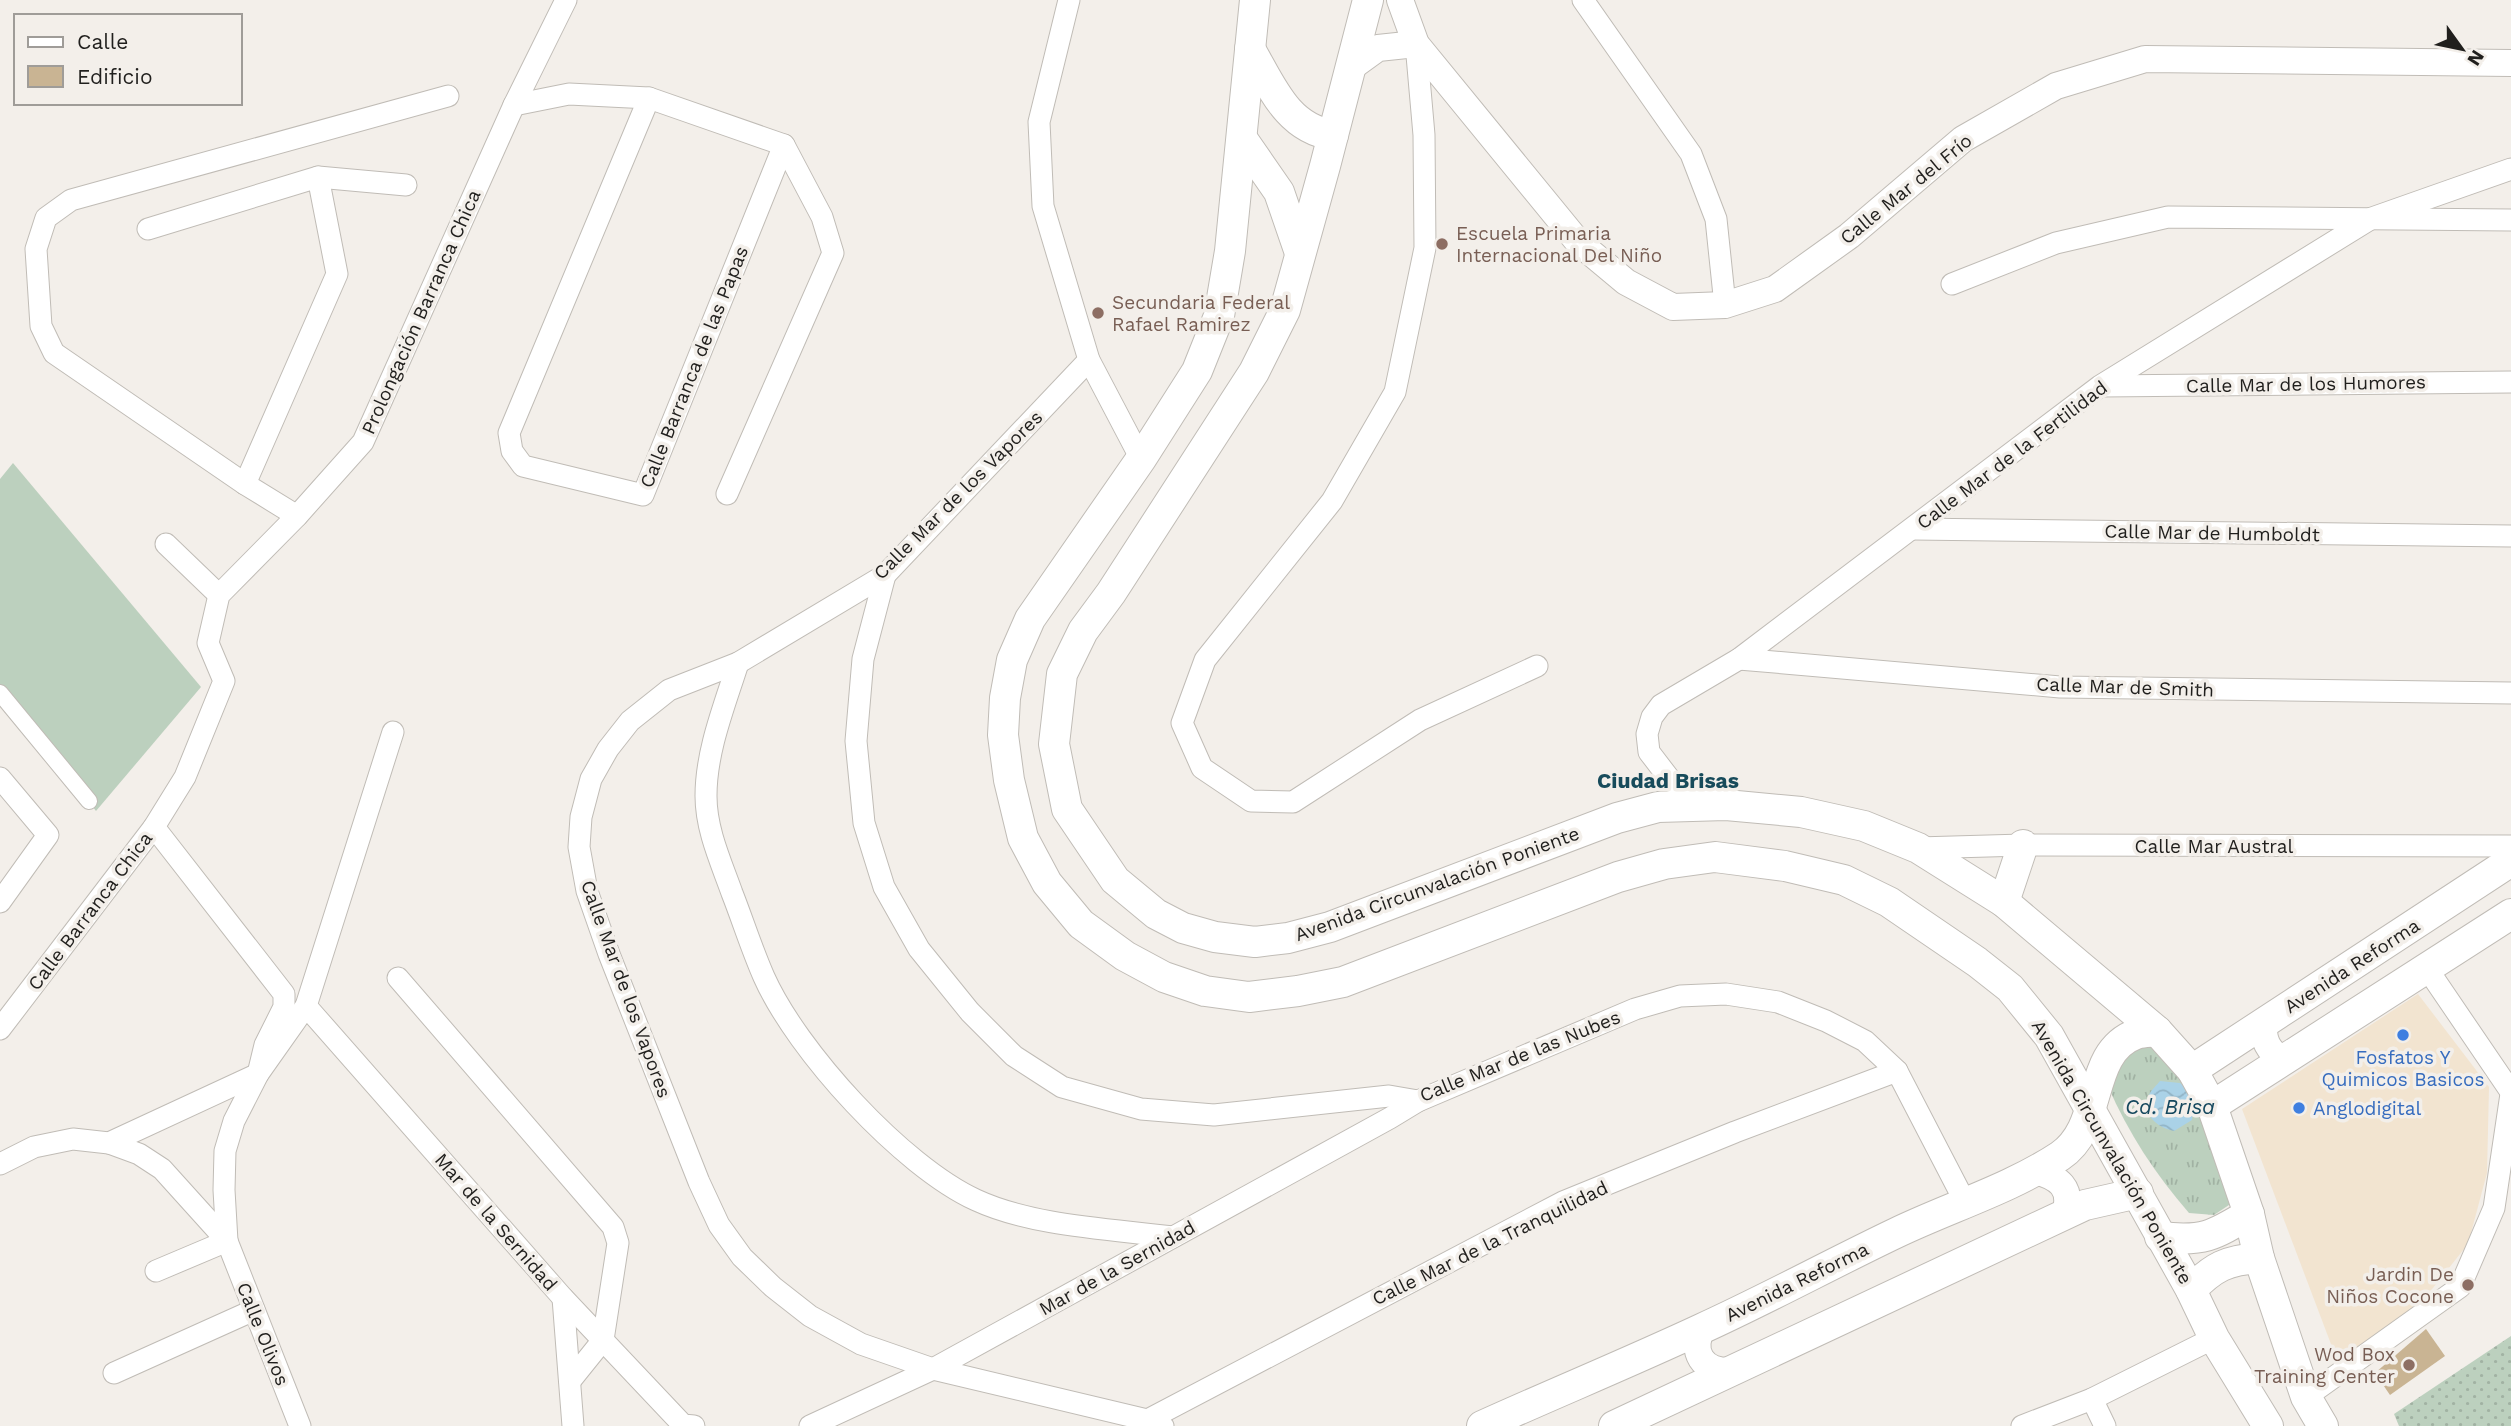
<svg xmlns="http://www.w3.org/2000/svg" width="2511" height="1426" viewBox="0 0 2511 1426" font-family="'Work Sans',sans-serif">
	<defs>
		<pattern id="grass-tufts" width="24" height="20" patternUnits="userSpaceOnUse" patternTransform="scale(1.75)"><rect width="24" height="20" fill="#bcd0be"/><path d="M3 7l-1-3M5 7V3M7 7l1-3M15 17l-1-3M17 17v-4M19 17l1-3" fill="none" stroke="#a1b2a3"/></pattern>
		<pattern id="park-dots" width="8" height="8" patternUnits="userSpaceOnUse" patternTransform="scale(1.75)"><rect width="8" height="8" fill="#bcd0be"/><path d="M2 2h.1M6 6h.1" fill="none" stroke="#a1b2a3" stroke-width="1.8" stroke-linecap="round"/></pattern>
		<pattern id="water-waves" width="16" height="10" patternUnits="userSpaceOnUse" patternTransform="scale(1.75)"><rect width="16" height="10" fill="#aad2e7"/><path d="M0 5q4-4 8 0t8 0" fill="none" stroke="#92b4c6"/></pattern>
	</defs>
	<rect width="100%" height="100%" fill="#f3efea"/>
	<polygon fill="#f2e4d0" points="2418,994 2489,1087 2487,1173 2468,1244 2425,1298 2382,1331 2337,1360 2242,1109"/>
	<path fill="url(#grass-tufts)" d="M2170 1043 2235 1201 2214 1215 2189 1213C2156 1175 2128 1133 2108 1086L2125 1045Z"/>
	<polygon fill="url(#park-dots)" points="2511,1336 2511,1426 2399,1426 2394,1414"/>
	<polygon fill="#bcd0be" points="13,463 201,687 96,811 0,689 0,479"/>
	<path fill="url(#water-waves)" d="M2160 1081 2180 1083 2194 1095 2192 1120 2174 1131C2158 1128 2140 1114 2149 1095 2151 1090 2157 1085 2160 1081Z"/>
	<polygon fill="#c9b493" points="2426,1329 2445,1356 2390,1395 2375,1373"/>
	<g fill="none" stroke-linecap="round" stroke-linejoin="round">
		<g stroke="#c0bcb6" stroke-width="18">
			<polyline id="pedestrian" points="0,693 89,801"/>
		</g>
		<g stroke="#c0bcb6" stroke-width="23">
			<g id="minor">
				<polyline points="1069,0 1039,122 1043,206 1089,360 1141,459"/>
				<polyline points="1583,0 1691,154 1716,219 1725,305"/>
				<polyline points="1416,44 1424,135 1425,248 1395,392 1332,501 1205,660 1182,723 1202,768 1251,801 1293,802 1420,720 1537,666"/>
				<polyline points="649,98 509,433 512,451 523,466 643,495 784,145"/>
				<polyline points="514,105 569,94 649,98 784,145 822,217 833,253 727,494"/>
				<polyline points="148,229 318,177 406,185"/>
				<polyline points="1952,284 2056,243 2168,217 2511,220"/>
				<polyline points="1089,360 885,575 738,663 669,690 630,721 608,749 591,779 581,817 579,847 587,891 609,954 699,1182 719,1225 742,1257 773,1287 810,1316 861,1344 933,1369 1147,1420 1163,1426"/>
				<polyline points="2102,386 2511,382"/>
				<polyline points="245,484 337,274 318,177"/>
				<polyline points="297,516 245,484 54,353 41,326 36,249 46,218 71,200 448,96"/>
				<polyline points="1913,529 2511,536"/>
				<polyline points="166,544 219,595"/>
				<polyline points="885,575 863,659 856,741 864,823 884,887 919,949 970,1012 1014,1056 1062,1087 1141,1109 1214,1115 1389,1096 1418,1101"/>
				<polyline points="1739,659 2060,687 2511,693"/>
				<path d="M738 663C724 707 706 751 706 796 706 830 721 862 732 893 743 921 752 950 764 977 797 1051 902 1166 976 1200 1032 1226 1111 1229 1173 1237"/>
				<polyline points="0,778 48,835 0,902"/>
				<polyline points="1717,802 1672,782 1649,752 1647,734 1652,717 1661,705 1739,659 2100,386 2372,218 2511,169"/>
				<polyline points="154,827 284,994 284,1007 265,1045 258,1074 234,1121 225,1151 224,1190 227,1241 300,1426"/>
				<polyline points="1918,848 2023,845 2511,846"/>
				<polyline points="2426,967 2511,1092"/>
				<polyline points="398,978 613,1227 618,1243 603,1340 570,1381"/>
				<polyline points="306,1006 563,1298 683,1425 694,1426"/>
				<polyline points="0,1029 154,827 185,777 224,681 208,643 219,595 297,516 363,442 514,105 566,0"/>
				<polyline points="109,1143 139,1154 162,1169 227,1241"/>
				<polyline points="0,1164 34,1147 73,1139 109,1143 258,1074 306,1006 393,732"/>
				<polyline points="156,1271 227,1241"/>
				<polyline points="563,1298 573,1426"/>
				<polyline points="114,1373 254,1310"/>
				<polyline points="2306,1397 2460,1287 2494,1208 2511,1094"/>
				<polyline points="2092,1399 2105,1426"/>
				<polyline points="1140,1424 1563,1202 1735,1132 1897,1071"/>
				<polyline points="810,1426 933,1369 1390,1118 1418,1101 1635,1009 1680,996 1726,994 1778,1002 1826,1021 1865,1041 1897,1071 1965,1202"/>
				<polyline points="2022,1426 2092,1399 2214,1338"/>
			</g>
		</g>
		<g stroke="#c0bcb6" stroke-width="28">
			<g id="tertiary">
				<polyline points="1400,0 1416,44 1578,242 1626,282 1673,307 1725,305 1775,289 1849,236 1963,139 2056,86 2145,59 2511,63"/>
				<polyline points="1349,69 1378,48 1416,44"/>
				<path d="M2264 1024C2263 1041 2268 1050 2282 1060"/>
				<path d="M2035 1171C2059 1177 2073 1188 2065 1214"/>
				<path d="M1702 1329C1690 1352 1703 1371 1728 1371"/>
			</g>
		</g>
		<g stroke="#c0bcb6" stroke-width="32">
			<g id="secondary">
				<polyline points="1255,0 1230,251 1219,316 1197,371 1141,459 1030,619 1012,660 1005,698 1003,735 1009,780 1023,838 1047,883 1081,924 1125,956 1164,977 1205,991 1249,997 1298,991 1343,982 1618,877 1664,864 1715,857 1785,866 1844,880 1889,902 1977,962 2010,988 2049,1036 2191,1290 2214,1338 2268,1426"/>
				<polyline points="1368,0 1325,166 1285,310 1254,372 1111,593 1083,631 1062,674 1054,744 1067,809 1115,880 1156,914 1183,928 1215,937 1255,942 1288,938 1330,927 1617,818 1658,807 1726,805 1801,812 1864,826 1918,848 2004,902 2157,1031 2192,1070 2212,1106 2249,1214 2259,1258 2306,1397 2323,1426"/>
				<path d="M1250 49C1271 85 1287 129 1333 135"/>
				<polyline points="1243,140 1279,192 1300,253"/>
				<polyline points="2004,902 2023,845"/>
				<polyline points="2192,1070 2511,861"/>
				<polyline points="2212,1106 2511,914"/>
				<path d="M2160 1237C2203 1242 2213 1236 2249 1214"/>
				<path d="M2191 1290C2213 1267 2227 1260 2259 1258"/>
				<path d="M1482 1426C1555 1393 1628 1363 1701 1329 1767 1299 1831 1264 1896 1233 1950 1207 2010 1189 2060 1156 2105 1126 2085 1053 2136 1034 2142 1032 2150 1032 2157 1031"/>
				<polyline points="1614,1426 2085,1205 2138,1193"/>
			</g>
		</g>
		<use href="#pedestrian" stroke="#fff" stroke-width="16"/>
		<use href="#minor" stroke="#fff" stroke-width="21"/>
		<use href="#tertiary" stroke="#fff" stroke-width="26"/>
		<use href="#secondary" stroke="#fff" stroke-width="30"/>
	</g>
	<g fill="#8d6e63" stroke="#f3efea" stroke-width="2.5">
		<circle cx="1442" cy="244" r="7"/>
		<circle cx="1098" cy="313" r="7"/>
		<circle cx="2468" cy="1285" r="7"/>
		<circle cx="2409" cy="1365" r="7"/>
	</g>
	<g fill="#3f7fe0" stroke="#f3efea" stroke-width="2.5">
		<circle cx="2403" cy="1035" r="7"/>
		<circle cx="2299" cy="1108" r="7"/>
	</g>
	<g text-anchor="middle" dominant-baseline="central" stroke-width="7" stroke-linejoin="round" paint-order="stroke">
		<g font-size="19" fill="#201f1d" stroke="#f3efea">
			<text transform="translate(1906 189) rotate(-39)">Calle Mar del Frío</text>
			<text transform="translate(421 312) rotate(-66)">Prolongación Barranca Chica</text>
			<text transform="translate(694 367) rotate(-68)">Calle Barranca de las Papas</text>
			<text transform="translate(2306 384) rotate(-1)">Calle Mar de los Humores</text>
			<text transform="translate(2012 455) rotate(-37)">Calle Mar de la Fertilidad</text>
			<text transform="translate(958 495) rotate(-45)">Calle Mar de los Vapores</text>
			<text transform="translate(2212 533) rotate(1)">Calle Mar de Humboldt</text>
			<text transform="translate(2125 687) rotate(2)">Calle Mar de Smith</text>
			<text x="2214" y="846">Calle Mar Austral</text>
			<text transform="translate(1437 884) rotate(-20)">Avenida Circunvalación Poniente</text>
			<text transform="translate(90 911) rotate(-53)">Calle Barranca Chica</text>
			<text transform="translate(2352 966) rotate(-33)">Avenida Reforma</text>
			<text transform="translate(626 989) rotate(70)">Calle Mar de los Vapores</text>
			<text transform="translate(1520 1056) rotate(-22)">Calle Mar de las Nubes</text>
			<text transform="translate(2112 1152) rotate(60)">Avenida Circunvalación Poniente</text>
			<text transform="translate(496 1222) rotate(49)">Mar de la Sernidad</text>
			<text transform="translate(1490 1243) rotate(-26)">Calle Mar de la Tranquilidad</text>
			<text transform="translate(1117 1268) rotate(-29)">Mar de la Sernidad</text>
			<text transform="translate(1797 1282) rotate(-26)">Avenida Reforma</text>
			<text transform="translate(263 1334) rotate(68)">Calle Olivos</text>
		</g>
		<g font-size="19" fill="#785e54" stroke="#f3efea" text-anchor="start">
			<text x="1456" y="233">Escuela Primaria<tspan x="1456" dy="22">Internacional Del Niño</tspan></text>
			<text x="1112" y="302">Secundaria Federal<tspan x="1112" dy="22">Rafael Ramirez</tspan></text>
			<text x="2454" y="1274" text-anchor="end">Jardin De<tspan x="2454" dy="22">Niños Cocone</tspan></text>
			<text x="2395" y="1354" text-anchor="end">Wod Box<tspan x="2395" dy="22">Training Center</tspan></text>
		</g>
		<g font-size="19" fill="#366cbe" stroke="#f3efea">
			<text x="2403" y="1057">Fosfatos Y<tspan x="2403" dy="22">Quimicos Basicos</tspan></text>
			<text x="2313" y="1108" text-anchor="start">Anglodigital</text>
		</g>
		<g font-size="21" font-weight="bold" fill="#174b5b" stroke="#f3efea">
			<text x="1668" y="780">Ciudad Brisas</text>
		</g>
		<g font-size="21" font-style="italic" fill="#14475d" stroke="#f3efea">
			<text x="2170" y="1106">Cd. Brisa</text>
		</g>
	</g>
	<rect x="14" y="14" width="228" height="91" fill="#f3efea" stroke="#9f9c98" stroke-width="2"/>
	<rect x="28" y="37" width="35" height="10" fill="#ffffff" stroke="#9f9c98" stroke-width="2"/>
	<text x="77" y="49" font-size="21" fill="#201f1d">Calle</text>
	<rect x="28" y="66" width="35" height="21" fill="#c9b493" stroke="#9f9c98" stroke-width="2"/>
	<text x="77" y="84" font-size="21" fill="#201f1d">Edificio</text>
	<g transform="translate(2462 49) rotate(123)" stroke="#f3efea" stroke-width="5" paint-order="stroke">
	<path d="M0-5L12 26L0 18L-12 26Z" fill="#201f1d"/>
	<text y="-10" font-size="19" font-weight="bold" text-anchor="middle" fill="#201f1d">N</text>
	</g>
</svg>
